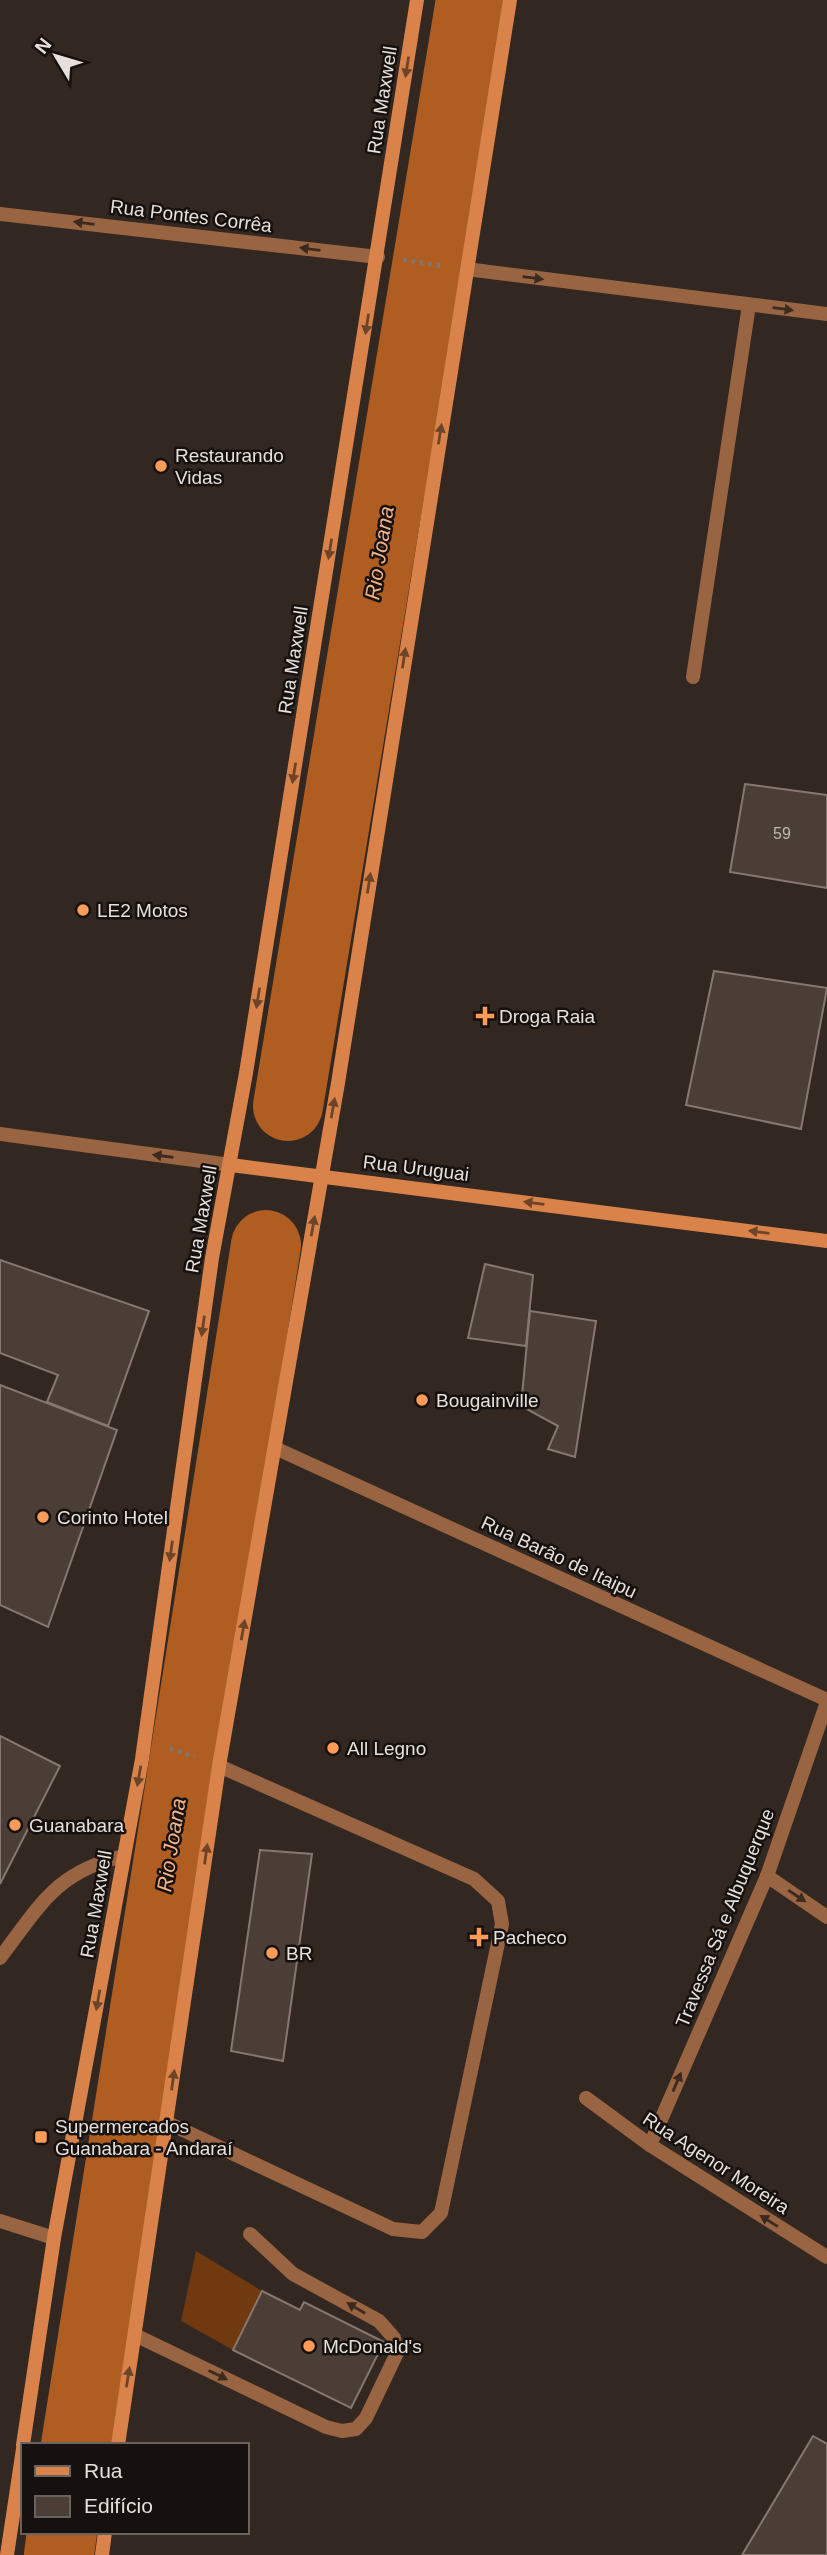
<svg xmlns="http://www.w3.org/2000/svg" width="827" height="2555" viewBox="0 0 827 2555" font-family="Helvetica,sans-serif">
	<rect width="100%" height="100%" fill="#322721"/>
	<polygon fill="#71390f" points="196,2251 262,2291 233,2350 181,2321"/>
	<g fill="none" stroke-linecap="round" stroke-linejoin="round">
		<g stroke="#af5d20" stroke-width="70">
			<polyline points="288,1106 471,0"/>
			<polyline points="76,2445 266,1245"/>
			<polyline points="59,2555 62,2532"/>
		</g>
	</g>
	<g fill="#4a3e37" stroke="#867871" stroke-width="2">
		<polygon points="745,784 827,795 827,888 730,872"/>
		<polygon points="714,971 827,988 801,1129 686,1105"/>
		<polygon points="0,1260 149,1311 108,1426 47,1402 58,1375 0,1353"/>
		<polygon points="485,1264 533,1275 526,1346 468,1338"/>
		<polygon points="530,1311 596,1321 575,1457 548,1449 558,1426 521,1406"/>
		<polygon points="0,1385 117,1430 48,1627 0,1605"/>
		<polygon points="0,1736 60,1766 0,1884"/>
		<polygon points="260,1850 312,1854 283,2061 231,2051"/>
		<polygon points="262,2291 300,2310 304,2302 384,2342 351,2408 233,2350"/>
		<polygon points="813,2436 827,2444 827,2555 742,2555"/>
	</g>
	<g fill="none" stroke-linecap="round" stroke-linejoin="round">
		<g stroke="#807772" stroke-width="4.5" stroke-dasharray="3.5 5" stroke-linecap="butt">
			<polyline points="403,260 443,266"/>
			<polyline points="170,1748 195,1757"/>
		</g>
		<g stroke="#996442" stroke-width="14">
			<polyline points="693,677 749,305"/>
			<path d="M0 1958C39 1907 56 1871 124 1856"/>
			<polyline points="166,2122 393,2229 422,2232 441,2213 502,1924 498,1901 474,1879 219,1766"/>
			<polyline points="0,2221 54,2238"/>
			<polyline points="135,2335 326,2427 342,2431 356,2429 366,2418 397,2353 394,2338 379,2321 293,2274 250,2234"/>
		</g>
		<g stroke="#996442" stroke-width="14">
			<polyline points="0,214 378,257"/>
			<polyline points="466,269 827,314"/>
			<polyline points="275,1448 827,1700"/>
			<polyline points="767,1876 827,1917"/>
			<polyline points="586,2098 650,2145 827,2257"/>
			<polyline points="650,2145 767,1876 827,1702"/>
		</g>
		<polyline stroke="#996442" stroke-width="14" points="0,1134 231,1165"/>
		<g stroke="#d9834a" stroke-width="14">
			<polyline points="231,1165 827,1241"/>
			<polyline points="23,2445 54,2238 142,1759 212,1258 246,1073 417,0"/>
			<polyline points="118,2445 219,1766 338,1083 510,0"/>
			<polyline points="7,2555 23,2449"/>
			<polyline points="102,2555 105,2532"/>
		</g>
	</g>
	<defs><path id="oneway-solid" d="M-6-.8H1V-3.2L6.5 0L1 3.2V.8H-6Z" transform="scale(1.75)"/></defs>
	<g fill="#6e4429">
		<use href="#oneway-solid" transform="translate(407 67) rotate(99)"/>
		<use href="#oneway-solid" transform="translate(367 324) rotate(99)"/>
		<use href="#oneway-solid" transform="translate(440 434) rotate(-81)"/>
		<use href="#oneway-solid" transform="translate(330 549) rotate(99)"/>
		<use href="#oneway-solid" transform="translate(404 658) rotate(-81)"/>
		<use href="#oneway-solid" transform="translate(294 773) rotate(99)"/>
		<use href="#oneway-solid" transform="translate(369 883) rotate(-81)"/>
		<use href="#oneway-solid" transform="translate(258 998) rotate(99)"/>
		<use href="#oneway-solid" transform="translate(333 1108) rotate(-80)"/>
		<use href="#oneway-solid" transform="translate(534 1203) rotate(-173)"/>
		<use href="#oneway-solid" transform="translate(313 1226) rotate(-80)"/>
		<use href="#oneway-solid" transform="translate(759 1232) rotate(-173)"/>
		<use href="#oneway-solid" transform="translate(203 1326) rotate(98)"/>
		<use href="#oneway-solid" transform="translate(171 1551) rotate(98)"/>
		<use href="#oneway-solid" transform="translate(243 1630) rotate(-80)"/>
		<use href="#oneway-solid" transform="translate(139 1776) rotate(100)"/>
		<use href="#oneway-solid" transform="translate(206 1854) rotate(-82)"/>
		<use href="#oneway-solid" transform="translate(98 2000) rotate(100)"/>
		<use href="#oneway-solid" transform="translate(173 2080) rotate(-82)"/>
		<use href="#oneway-solid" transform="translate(128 2377) rotate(-81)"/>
	</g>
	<g fill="#3d2a1e">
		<use href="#oneway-solid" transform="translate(84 223) rotate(-173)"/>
		<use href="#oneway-solid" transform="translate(310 249) rotate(-173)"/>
		<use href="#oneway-solid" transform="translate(533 278) rotate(7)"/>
		<use href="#oneway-solid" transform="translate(783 309) rotate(7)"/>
		<use href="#oneway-solid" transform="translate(163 1156) rotate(-172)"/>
		<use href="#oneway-solid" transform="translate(797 1896) rotate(34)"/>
		<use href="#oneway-solid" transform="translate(677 2082) rotate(-67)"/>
		<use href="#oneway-solid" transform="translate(769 2221) rotate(-148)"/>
		<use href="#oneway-solid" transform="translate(356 2308) rotate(-150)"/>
		<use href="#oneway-solid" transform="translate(218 2375) rotate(26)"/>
	</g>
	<g fill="#ff9b59" stroke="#16110e" stroke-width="2.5">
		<circle cx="161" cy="466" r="7"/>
		<circle cx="83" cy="910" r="7"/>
		<path d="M481.5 1005.5h7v7h7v7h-7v7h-7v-7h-7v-7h7z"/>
		<circle cx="422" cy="1400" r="7"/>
		<circle cx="43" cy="1517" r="7"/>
		<circle cx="333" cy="1748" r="7"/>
		<circle cx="15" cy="1825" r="7"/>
		<path d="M475.5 1926.5h7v7h7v7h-7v7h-7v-7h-7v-7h7z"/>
		<circle cx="272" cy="1953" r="7"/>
		<rect x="34" y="2130" width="14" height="14" rx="3.5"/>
		<circle cx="309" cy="2346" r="7"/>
	</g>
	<g text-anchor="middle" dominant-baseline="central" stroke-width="5" stroke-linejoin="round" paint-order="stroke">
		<g font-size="16" fill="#bfb7b2">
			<text x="782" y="833">59</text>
		</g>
		<g font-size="19" fill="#e6dfdb" stroke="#16110e">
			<text transform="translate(382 100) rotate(-81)">Rua Maxwell</text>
			<text transform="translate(191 216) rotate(7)">Rua Pontes Corrêa</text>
			<text transform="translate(293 660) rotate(-81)">Rua Maxwell</text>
			<text transform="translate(416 1168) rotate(7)">Rua Uruguai</text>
			<text transform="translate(201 1219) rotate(-80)">Rua Maxwell</text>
			<text transform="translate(559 1557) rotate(25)">Rua Barão de Itaipu</text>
			<text transform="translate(96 1904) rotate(-80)">Rua Maxwell</text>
			<text transform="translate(725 1918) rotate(-68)">Travessa Sá e Albuquerque</text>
			<text transform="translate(716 2163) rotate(33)">Rua Agenor Moreira</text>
		</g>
		<g font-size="19" fill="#e6dfdb" stroke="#16110e" text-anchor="start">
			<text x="175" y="455">Restaurando<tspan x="175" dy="22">Vidas</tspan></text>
			<text x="97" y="910">LE2 Motos</text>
			<text x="499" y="1016">Droga Raia</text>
			<text x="436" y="1400">Bougainville</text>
			<text x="57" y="1517">Corinto Hotel</text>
			<text x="347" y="1748">All Legno</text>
			<text x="29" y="1825">Guanabara</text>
			<text x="493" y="1937">Pacheco</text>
			<text x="286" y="1953">BR</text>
			<text x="55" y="2126">Supermercados<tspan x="55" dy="22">Guanabara - Andaraí</tspan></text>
			<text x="323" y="2346">McDonald's</text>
		</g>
		<g font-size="21" font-style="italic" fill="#f5b38a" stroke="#16110e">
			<text transform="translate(379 553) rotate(-81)">Rio Joana</text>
			<text transform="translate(171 1845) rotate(-81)">Rio Joana</text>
		</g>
	</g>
	<rect x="21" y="2443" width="228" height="91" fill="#16110e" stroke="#696360" stroke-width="2"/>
	<rect x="35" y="2466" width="35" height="10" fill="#d9834a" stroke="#696360" stroke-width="2"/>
	<text x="84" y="2478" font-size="21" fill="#e6dfdb">Rua</text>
	<rect x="35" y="2496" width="35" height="21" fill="#4a3e37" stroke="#696360" stroke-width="2"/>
	<text x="84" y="2513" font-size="21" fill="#e6dfdb">Edifício</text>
	<g transform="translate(56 56) rotate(308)" stroke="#16110e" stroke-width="5" paint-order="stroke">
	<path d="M0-5L12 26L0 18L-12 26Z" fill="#e6dfdb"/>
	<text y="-10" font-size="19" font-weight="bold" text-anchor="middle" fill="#e6dfdb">N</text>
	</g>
</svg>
